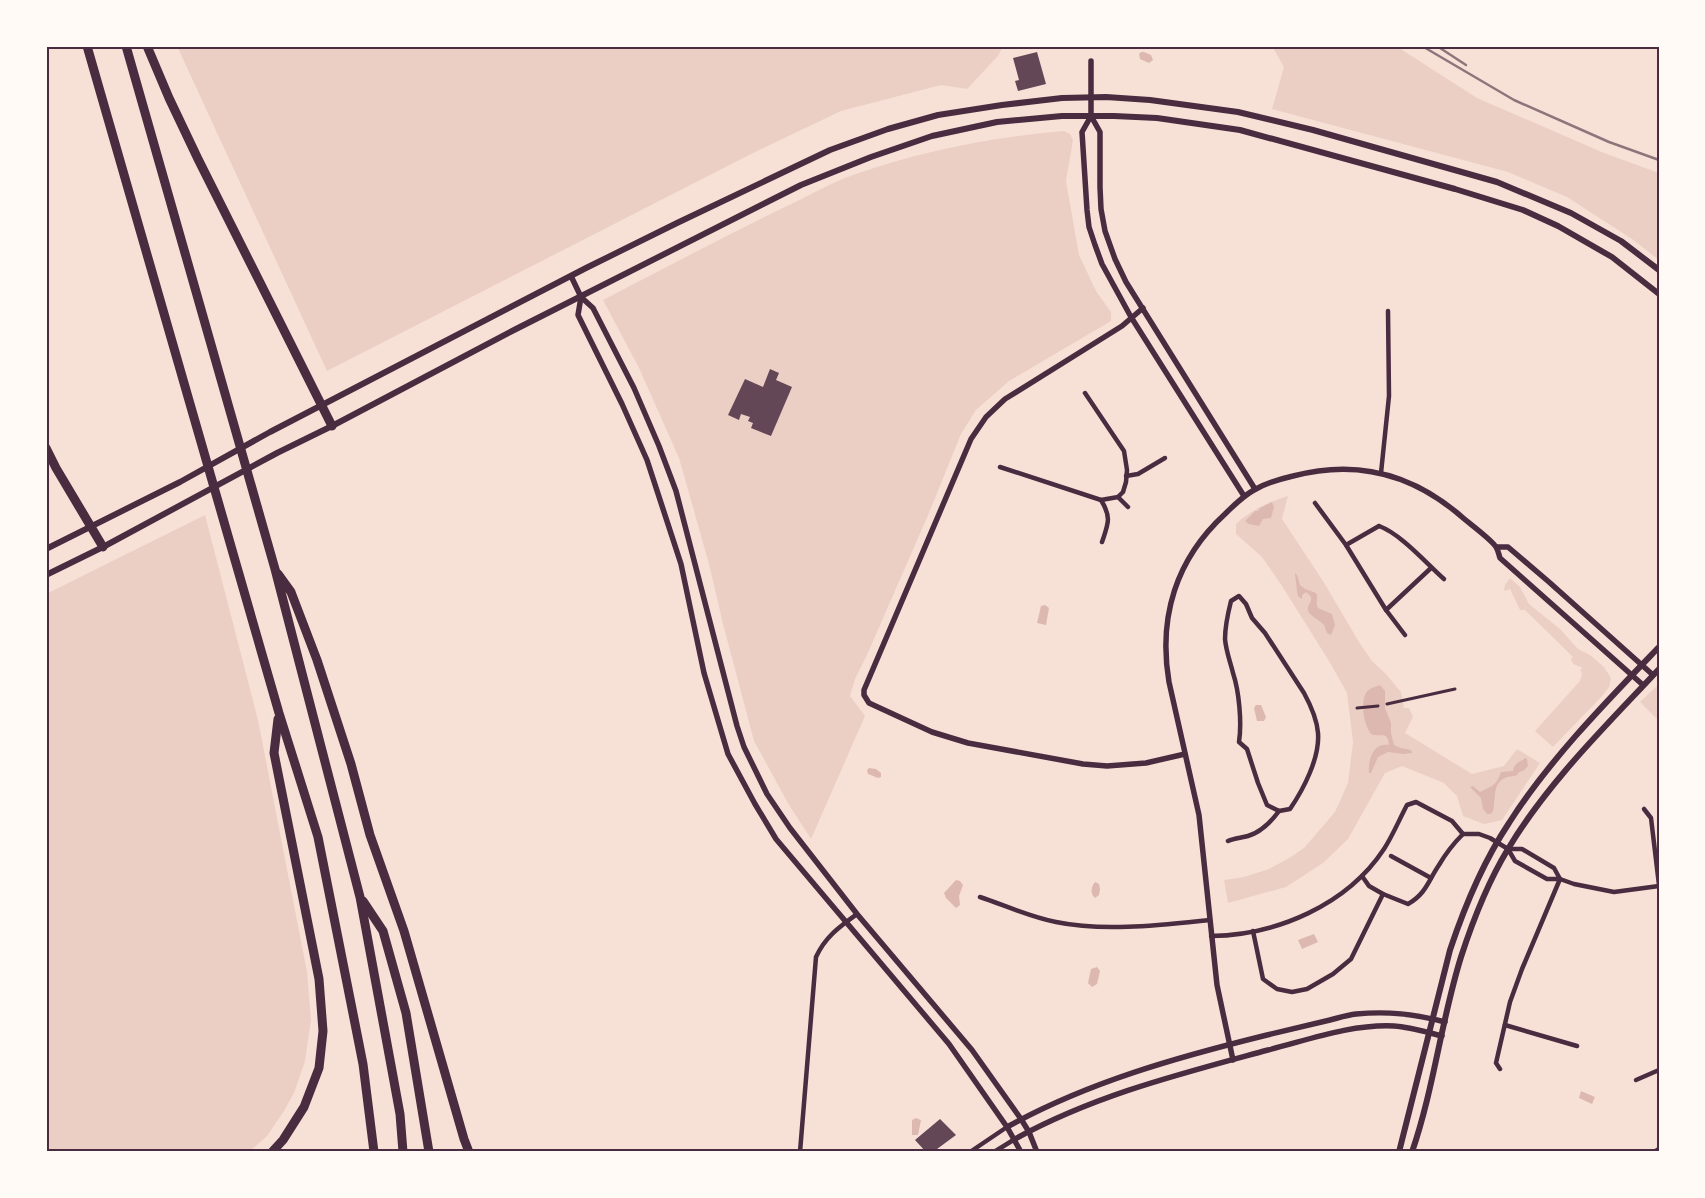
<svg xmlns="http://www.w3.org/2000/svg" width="1705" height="1198" viewBox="0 0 1705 1198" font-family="'Golos Text',sans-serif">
	<rect width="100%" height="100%" fill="#f7e1d7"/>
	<g fill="#ebcfc5">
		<polygon points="177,46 1003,46 998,56 967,89 941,85 841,111 747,156 327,371"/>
		<polygon points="1272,46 1396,46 1477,98 1604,153 1659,173 1659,260 1632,239 1567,197 1508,172 1272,109 1284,67"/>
		<path d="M1064 131 1070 134 1073 140 1066 181 1079 255 1096 291 1111 312V321L1009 381 976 410 961 434 929 513 867 655 855 679 850 696 865 716 811 839 789 805 754 741 723 624 709 564 679 458 639 368 603 300C663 269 723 237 785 207 807 197 830 183 853 175 921 151 992 137 1064 131Z"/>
		<path d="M1288 496 1282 519 1323 581 1359 642 1372 661 1385 673 1401 692 1404 708H1409L1413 717 1405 733 1472 774 1504 766 1517 749 1540 763 1502 820 1484 824 1463 816 1457 796 1444 783 1402 766 1385 773 1348 839 1323 863 1286 887 1228 903 1224 880 1244 877 1269 869 1291 857 1304 848 1335 812 1348 783 1353 742 1347 693 1329 661 1282 586 1262 557 1236 534V524C1251 510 1268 502 1288 496Z"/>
		<polygon points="205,515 258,720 307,972 311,1020 305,1061 294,1093 284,1111 267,1136 249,1152 46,1152 46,594"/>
		<polygon points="1510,578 1520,587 1529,604 1560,629 1578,649 1590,655 1604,667 1611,678 1609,687 1602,696 1553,747 1535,731 1580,681 1582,674 1580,670 1582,669 1581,667 1573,664 1571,659 1573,657 1525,610 1520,610 1510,589 1505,591 1504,589 1505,585"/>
		<polygon points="1659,684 1659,721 1640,702"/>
	</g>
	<g fill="#dcb8b0">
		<polygon points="1141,52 1144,52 1151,55 1153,60 1149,63 1140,59 1139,54"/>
		<polygon points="1272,502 1274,507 1271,518 1263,519 1259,526 1249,524 1245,521 1255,511 1258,511 1260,508"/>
		<path d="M1295 573 1297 575 1300 585 1305 589 1316 593C1319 598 1315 602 1318 608L1332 614 1335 625 1331 635 1327 633C1326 631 1325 627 1324 625 1320 620 1309 616 1308 610 1307 602 1317 600 1306 592L1302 595V599L1298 596 1297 591Z"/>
		<polygon points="1045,605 1049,608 1046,625 1037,623 1041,606"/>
		<path d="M1380 685 1385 691V708L1391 723V733L1394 745 1401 748 1411 750 1412 753 1403 754 1388 752 1378 757 1371 773H1369C1368 762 1372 742 1388 745L1389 744C1387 730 1381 738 1371 734 1364 725 1360 704 1366 693 1369 688 1375 687 1380 685Z"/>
		<polygon points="1256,705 1261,705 1266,717 1264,721 1257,721 1254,708"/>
		<path d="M1525 758 1527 759 1528 766 1523 771 1519 772 1517 775C1513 777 1508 776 1505 778 1492 783 1496 800 1493 811L1491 814H1487L1483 809 1481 798 1470 787 1473 786 1480 792C1492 786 1496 786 1501 772L1513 771C1515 761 1520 763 1525 758Z"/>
		<polygon points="869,768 876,769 881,773 881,777 878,778 868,774 867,770"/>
		<polygon points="956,880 960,881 963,885 959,896 960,905 956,908 946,898 944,893"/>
		<path d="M1095 882 1099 884 1100 889 1099 895 1095 898C1090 894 1091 886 1095 882Z"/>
		<polygon points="1314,934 1318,942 1302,949 1298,940"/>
		<polygon points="1097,967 1100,971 1097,984 1092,987 1088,983 1091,969"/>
		<polygon points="1581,1091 1595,1097 1592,1104 1579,1098"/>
		<polygon points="916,1118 921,1120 918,1135 912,1135 912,1120"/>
	</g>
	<g fill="#644757">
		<polygon points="1037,52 1046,84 1018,91 1015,81 1019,80 1013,58"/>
		<polygon points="770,369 779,373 776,380 792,387 771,436 751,428 753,423 748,421 750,417 741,414 739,420 728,415 745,379 763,387"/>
		<polygon points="940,1119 956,1135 933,1152 926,1152 915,1140"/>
	</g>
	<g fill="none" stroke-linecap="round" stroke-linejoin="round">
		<g stroke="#4a2c40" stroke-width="3">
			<polyline points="1387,704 1455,689"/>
			<polyline points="1357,708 1378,706"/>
		</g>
		<g stroke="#4a2c40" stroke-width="4.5">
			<polyline points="1000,467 1101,500 1118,497 1123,492 1126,482 1127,470 1124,451 1085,393"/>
			<polyline points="1381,473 1389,396 1388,311"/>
			<polyline points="1126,476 1138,474 1165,458"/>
			<polyline points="1118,497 1128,507"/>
			<path d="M1101 500C1112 518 1108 524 1102 542"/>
			<polyline points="1315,503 1346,545 1386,610 1405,635"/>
			<path d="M1379 526C1401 534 1426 563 1444 579"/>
			<polyline points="1346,545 1379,526"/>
			<path d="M1239 596 1246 604 1252 618 1265 633 1304 693C1310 704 1317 720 1318 733 1320 758 1303 790 1290 809L1279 811 1267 805 1258 783 1247 749 1239 742C1242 722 1239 691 1233 673 1230 661 1226 651 1225 639 1225 626 1228 613 1231 601Z"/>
			<polyline points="1386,610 1431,568"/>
			<polyline points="1644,809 1651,818 1659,885"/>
			<path d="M1228 841C1234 838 1241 838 1248 836 1261 832 1271 822 1279 811"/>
			<polyline points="1508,849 1522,849 1554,868 1560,879"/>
			<polyline points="1391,856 1431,878"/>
			<path d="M1383 894 1408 904C1426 894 1428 881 1439 865 1446 853 1454 843 1463 834"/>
			<path d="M980 897C1004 905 1030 917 1056 922 1104 932 1161 925 1209 920"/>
			<polyline points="1253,931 1263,979 1277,989 1292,992 1307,989 1333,974 1351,959 1383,894 1369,886 1362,876"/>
			<path d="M1211 936C1277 935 1347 905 1384 849 1393 835 1399 820 1407 805L1416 802 1452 821 1463 834H1479L1490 838 1508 849 1515 861 1547 879H1560L1574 884 1614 892 1659 886"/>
			<polyline points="1505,1025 1577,1046"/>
			<polyline points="1500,1069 1496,1063 1510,1002 1522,969 1560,879"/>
			<polyline points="1636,1080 1659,1070"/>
			<path d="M800 1152 816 957C825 937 839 927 857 914"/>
			<polyline points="970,1152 1007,1127"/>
			<polyline points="994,1152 1015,1139"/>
			<polyline points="1654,1152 1659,1149"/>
		</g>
		<g stroke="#4a2c40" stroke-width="5.5">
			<polyline points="1091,61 1091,116 1082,132 1087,210 1089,227 1095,245 1102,264 1131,317 1244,496"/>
			<polyline points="1091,116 1100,132 1100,187 1101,209 1105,231 1115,259 1126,282 1255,489"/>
			<polyline points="571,276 581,297 593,308 634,388 659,446 676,491 737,726 744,747 767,794 790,828 857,914 972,1050 1021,1119 1029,1132 1037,1152"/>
			<polyline points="581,297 578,315 622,404 647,460 681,564 704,673 728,754 755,804 776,839 949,1044 1007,1127 1021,1152"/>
			<polyline points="1143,308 1122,326 1005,399 986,417 971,439 864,690 864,695 869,703 932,732 968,743 1083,764 1107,766 1146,763 1185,754"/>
			<polyline points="1497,547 1508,547 1549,582 1653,675"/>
			<path d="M1233 1060 1217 985 1199 815 1169 682C1158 617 1176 559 1225 514 1234 505 1243 496 1254 490 1266 483 1280 479 1293 476 1357 459 1413 474 1462 517 1470 524 1492 540 1496 547 1498 550 1499 555 1500 558L1643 685"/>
			<path d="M1007 1127C1088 1082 1178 1057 1267 1035 1288 1030 1309 1025 1330 1020 1338 1018 1347 1015 1356 1014 1388 1011 1414 1014 1445 1022"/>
			<path d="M1015 1139C1095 1095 1180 1074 1268 1050 1308 1040 1351 1024 1394 1026 1410 1027 1426 1032 1442 1036"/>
		</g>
		<g stroke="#4a2c40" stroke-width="6">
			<polyline points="46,549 180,482 270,432 586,268 677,223 830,150 888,129 938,115 1002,105 1062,98 1106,97 1150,100 1238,112 1313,130 1497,182 1571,213 1621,241 1659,270"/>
			<polyline points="46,575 103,547 277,453 332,426 516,329 801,185 871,157 932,136 997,122 1062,116 1114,116 1157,118 1240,130 1455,189 1523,210 1558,226 1612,257 1659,294"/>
			<path d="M1399 1152 1450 950C1465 905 1483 862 1509 823 1549 760 1607 701 1659 647"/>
			<path d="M1412 1152C1434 1088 1441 1021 1461 957 1473 920 1488 882 1508 849 1548 782 1606 726 1659 669"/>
		</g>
		<g stroke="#4a2c40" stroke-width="9">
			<polyline points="87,46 279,713 318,837 363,1064 374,1152"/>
			<polyline points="126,46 275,569 360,897 400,1114 403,1152"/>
			<polyline points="147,46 169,98 198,159 332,426"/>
			<polyline points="46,448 56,468 103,547"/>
			<polyline points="278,574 291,592 317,660 351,764 370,835 404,931 464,1139 469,1152"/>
			<polyline points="363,901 383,931 406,1013 429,1152"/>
			<polyline points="272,1152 283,1140 304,1107 319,1068 323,1031 319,979 274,753 278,719"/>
		</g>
		<g stroke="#8f747c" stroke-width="2.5">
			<polyline points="1422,46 1514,100 1609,142 1659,160"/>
			<polyline points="1437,46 1466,65"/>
		</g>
	</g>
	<rect width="1705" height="1198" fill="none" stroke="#fffaf5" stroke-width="95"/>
	<rect x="48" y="48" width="1610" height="1102" fill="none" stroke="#4a2c40" stroke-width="2"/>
</svg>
